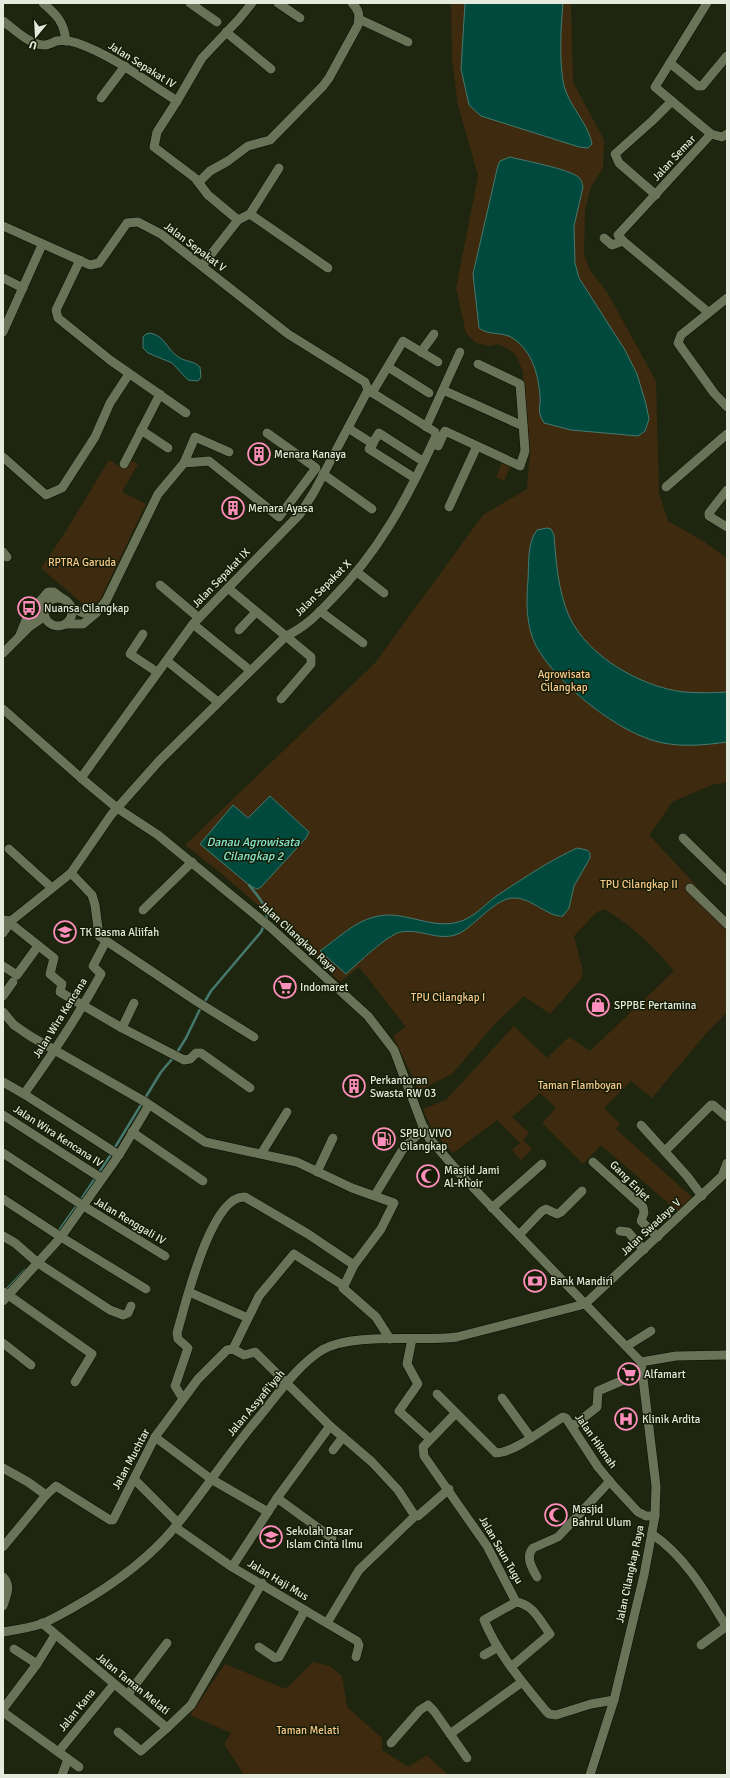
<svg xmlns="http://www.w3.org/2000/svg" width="730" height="1778" viewBox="0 0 730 1778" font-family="Signika,sans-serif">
	<rect width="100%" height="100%" fill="#1e260f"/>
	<g fill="#3e2a0e">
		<path d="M451 3H571L573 82 604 140 603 168 591 187 585 209 584 253 589 269 607 292 656 381 659 493 668 521 703 541 727 558V782L712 785 672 802 661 819 649 835 721 912 718 917 727 926V1012L704 1036 652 1098 631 1081 604 1108 620 1124 616 1129 693 1198 679 1212 601 1145 583 1164 542 1123 556 1108 540 1093 512 1117 529 1133 523 1140 532 1149 521 1160 512 1150 520 1143 497 1120 453 1153 433 1132 423 1109 446 1100 514 1026 547 1058 569 1037 590 1051 674 971C655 947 631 925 604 909L597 912 574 936 583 971 581 979 550 1014 524 996 494 1025 452 1074 419 1091 393 1036 406 1027 359 967 340 982C289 933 242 888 185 845L375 663 483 515 527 489 530 451 525 416 523 372 517 357 510 350 498 344 490 346 476 343 466 333 456 288 478 176 458 105 452 61Z"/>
		<polygon points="128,459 138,464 122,492 146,504 100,600 88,608 41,568 66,531 109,460 122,468"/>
		<polygon points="502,462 511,465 504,481 496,477"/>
		<polygon points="313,1662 330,1666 342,1676 347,1707 382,1738 382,1750 408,1767 427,1755 448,1775 244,1775 224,1744 231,1733 190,1715 225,1664 286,1689"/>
	</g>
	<g fill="#02493d" stroke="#46796d">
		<path d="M465 3H563C561 25 558 71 566 92 573 110 588 124 592 144L588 148 579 147 481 116 469 105 461 69Z"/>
		<path d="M510 157C526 161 564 168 577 176 581 178 582 183 583 187L574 226 575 263 579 278 625 350 637 374 646 404 649 419 645 431 638 436 571 430 544 423C536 409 541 410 540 396 538 374 533 353 514 339 504 331 488 336 479 328L473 274 498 165 500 161Z"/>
		<path d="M150 333C165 336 166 348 177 356 184 362 193 360 200 367L201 377 198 381 188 380 172 363 148 353 143 348V337L146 334Z"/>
		<path d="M547 528 551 529 554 535C556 561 558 591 569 616 587 656 641 687 684 692 699 693 713 693 727 692V742C706 745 684 747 663 743 620 735 557 684 536 646 526 626 526 602 528 580 529 565 527 542 537 530Z"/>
		<polygon points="270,796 309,832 306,838 261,887 257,889 249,885 200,844 233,805 248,818"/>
		<path d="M577 848 587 850 590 853V858L574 886 569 908 563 916C549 918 531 897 513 898 496 898 475 925 460 933 440 943 421 928 401 932 388 934 356 965 346 974L320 951C337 939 354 922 374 917 404 908 434 933 464 920 478 914 488 901 501 893 525 877 551 860 577 848Z"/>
	</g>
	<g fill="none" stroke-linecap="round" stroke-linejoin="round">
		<g stroke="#46796d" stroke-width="2.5">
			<path d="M249 885C256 894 270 908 266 920"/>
			<polyline points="204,1003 211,991 261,932 264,925"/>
			<polyline points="176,1054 186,1038 201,1007"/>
			<polyline points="114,1149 161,1072 173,1058"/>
			<polyline points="80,1201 112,1153"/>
			<polyline points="58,1232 77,1205"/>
			<polyline points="5,1291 25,1270"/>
		</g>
		<g stroke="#080f00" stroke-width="10">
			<g id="minor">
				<path d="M43 3C57 15 64 22 66 41"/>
				<polyline points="190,3 217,22"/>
				<polyline points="278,3 300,18"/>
				<polyline points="707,3 655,87 711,134 618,235 623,241 708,312"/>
				<polyline points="359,19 408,42"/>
				<path d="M3 21C14 29 31 46 45 45 49 45 52 43 56 41 63 40 71 41 77 43 114 56 145 81 177 101L202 58 239 19 252 3"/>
				<polyline points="226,32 271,69"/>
				<polyline points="670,63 698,86 702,86 727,56"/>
				<polyline points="101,98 125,66"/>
				<polyline points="177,101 157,132 154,147 195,178 208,195 238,220"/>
				<polyline points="711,134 722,137 727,134"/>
				<path d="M199 182 210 171 228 161 248 146 270 140 323 86 329 78 358 25C360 15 359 10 352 3"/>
				<polyline points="656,195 619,163 615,154 652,121 672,101"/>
				<polyline points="250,214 328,268"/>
				<polyline points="3,226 90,265 99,263 127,223 138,222 161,234 288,334 365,382 368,390"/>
				<polyline points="604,238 612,245 623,241"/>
				<polyline points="80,260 56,310 58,318 110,360 186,413"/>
				<polyline points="202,266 238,220 250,214 279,168"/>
				<polyline points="3,278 23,288"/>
				<polyline points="727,298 681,335 678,343 714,393 727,407"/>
				<polyline points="3,332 42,245"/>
				<polyline points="421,352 434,334"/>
				<polyline points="388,367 429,393"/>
				<polyline points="443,390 523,426"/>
				<polyline points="372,393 403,341 438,362"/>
				<polyline points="426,427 460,352"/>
				<polyline points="348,428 373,444"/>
				<polyline points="141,430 168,448"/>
				<polyline points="438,446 445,431 520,466 525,451 520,384 478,364"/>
				<polyline points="3,457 46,495 62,488 95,437 110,403 129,374"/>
				<polyline points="184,463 195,437 229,452"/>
				<polyline points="124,464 160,394"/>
				<polyline points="323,474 372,509"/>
				<polyline points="413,477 369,449 379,433 421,460"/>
				<polyline points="666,487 727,434"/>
				<polyline points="727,490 709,513 709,516 727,527"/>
				<polyline points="449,507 477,446"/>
				<polyline points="3,552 7,557"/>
				<polyline points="357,572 384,593"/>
				<polyline points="160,585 199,618"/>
				<polyline points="228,588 311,657 311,664 281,699"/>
				<circle cx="58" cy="612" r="14"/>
				<polyline points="72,608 83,613 96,613"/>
				<polyline points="320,611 363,643"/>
				<polyline points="66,624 83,624 96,613 106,601 158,494 184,463 209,461 279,517 316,468 267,433"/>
				<polyline points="193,624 246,667"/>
				<polyline points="239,630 256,612"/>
				<polyline points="143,634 130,654 157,672"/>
				<polyline points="20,635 28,615 48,592 54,592 63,599"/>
				<polyline points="3,653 29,627 45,616"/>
				<polyline points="167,661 218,702"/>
				<polyline points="3,709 81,778 117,808 158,835 270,927 368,1016 394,1050 422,1124 429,1138 461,1175 641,1362 656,1486 655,1516 644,1575 614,1700 590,1775"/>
				<polyline points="81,778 193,624 300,514 314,492 368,390"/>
				<polyline points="683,838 727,881"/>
				<polyline points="9,849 52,888"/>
				<polyline points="71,873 92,895 95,905 99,936 196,1001 254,1037"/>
				<polyline points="690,888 727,924"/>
				<polyline points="143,910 192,862"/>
				<path d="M3 920 11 921 71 873 111 815 159 761 286 636C304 628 318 614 331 600 379 552 408 497 436 436L435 432 368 390"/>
				<polyline points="11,921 10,923 54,958 50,974 62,984 60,992 122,1028 184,1060 190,1059 196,1053 201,1053 250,1088"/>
				<polyline points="3,933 10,923"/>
				<polyline points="3,966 17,975 38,946"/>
				<polyline points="3,996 13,982"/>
				<polyline points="3,1012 14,1025 30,1036 147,1103 205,1142 297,1162 352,1188 394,1203 381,1229 354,1265 343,1288 376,1317 390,1339"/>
				<polyline points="122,1028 134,1003"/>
				<path d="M3 1082 24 1094C52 1055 78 1016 101 974L93 966 106 941"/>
				<polyline points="24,1094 119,1155"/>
				<polyline points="3,1115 101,1178"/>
				<polyline points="641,1125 687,1176 702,1196"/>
				<polyline points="132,1132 203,1181"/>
				<polyline points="665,1151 711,1105 713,1105 727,1117"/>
				<polyline points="3,1153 82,1205 165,1256"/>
				<polyline points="261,1154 287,1112"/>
				<polyline points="593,1162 643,1207 644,1213 641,1221 658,1237"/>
				<polyline points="317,1172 333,1138"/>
				<polyline points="375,1195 403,1149 424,1128"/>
				<polyline points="3,1199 61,1237 146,1289"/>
				<polyline points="492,1208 542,1164"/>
				<polyline points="620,1231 628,1232 644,1250"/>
				<polyline points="519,1235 542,1211 546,1209 557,1214 561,1212 582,1191"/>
				<polyline points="3,1236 15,1243 38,1263 110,1310 123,1315 128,1313 131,1306"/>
				<polyline points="4,1292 92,1354 75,1382"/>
				<polyline points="189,1292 248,1318"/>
				<polyline points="3,1301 61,1237 119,1155 149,1105"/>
				<polyline points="412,1339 407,1364 418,1384 399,1411 430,1439"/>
				<polyline points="3,1343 31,1365"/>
				<polyline points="627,1346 651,1331"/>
				<polyline points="233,1349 244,1355 255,1352 330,1426 372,1462 398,1490 415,1516"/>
				<polyline points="233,1349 259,1296 294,1254 344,1286"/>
				<polyline points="641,1362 676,1356 727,1355"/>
				<path d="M437 1394 496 1453C514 1453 546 1427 563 1417L566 1418 598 1467 612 1484 638 1512 646 1516H655"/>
				<polyline points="502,1398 531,1438"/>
				<path d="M183 1399 175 1386 188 1348 178 1339 177 1333C185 1306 211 1194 245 1197L308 1234 354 1265"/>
				<polyline points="455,1414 423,1447 424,1456 487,1546 516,1602"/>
				<polyline points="572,1427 597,1407 598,1391 642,1372"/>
				<polyline points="155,1437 211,1479 268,1512"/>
				<polyline points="333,1450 343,1437"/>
				<polyline points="3,1468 28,1482 46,1495"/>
				<polyline points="134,1479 178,1523"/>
				<polyline points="277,1498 332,1538"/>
				<polyline points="175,1527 232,1567 357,1641 359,1645 356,1657"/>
				<path d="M652 1534C685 1556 706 1593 726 1626"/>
				<polyline points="3,1547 46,1495 56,1486 110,1520 113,1520 155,1437 198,1379 227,1350 233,1349"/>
				<polyline points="232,1567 277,1498 330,1426"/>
				<path d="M3 1577C12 1586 6 1596 3 1606"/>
				<path d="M537 1577C532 1568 525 1557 533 1548L558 1537 610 1481"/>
				<path d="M516 1602 484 1620C498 1654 522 1682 545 1710L549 1714 556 1715 591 1704 614 1700"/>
				<polyline points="42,1623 167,1728 191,1705 262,1583"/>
				<polyline points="327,1623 359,1570 415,1516 418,1516 449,1489"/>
				<path d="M3 1632C16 1630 29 1628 41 1624 52 1620 63 1613 74 1607 113 1585 151 1558 179 1522 207 1487 231 1450 260 1416 277 1395 298 1365 322 1350 354 1332 419 1342 457 1337L585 1304 722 1176 727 1163"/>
				<polyline points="701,1645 727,1626"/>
				<polyline points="259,1647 275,1658 279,1657 305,1610"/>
				<polyline points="14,1649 37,1664"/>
				<polyline points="484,1655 498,1647"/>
				<path d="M511 1667 550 1634C540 1621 533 1604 516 1602"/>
				<polyline points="128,1694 167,1643"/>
				<polyline points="3,1709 37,1664 55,1635"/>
				<polyline points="3,1712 79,1767"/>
				<polyline points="118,1732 141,1751 167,1728"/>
				<polyline points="450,1734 522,1682"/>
				<polyline points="391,1743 420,1710 428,1705 434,1711 467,1758"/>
				<polyline points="59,1751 114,1684"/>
				<polyline points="62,1775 68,1759"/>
			</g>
		</g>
		<use href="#minor" stroke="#697358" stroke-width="9"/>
	</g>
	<defs>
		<g id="building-ring" transform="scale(1.15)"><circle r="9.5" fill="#151d06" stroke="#fe8ebc" stroke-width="1.5"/><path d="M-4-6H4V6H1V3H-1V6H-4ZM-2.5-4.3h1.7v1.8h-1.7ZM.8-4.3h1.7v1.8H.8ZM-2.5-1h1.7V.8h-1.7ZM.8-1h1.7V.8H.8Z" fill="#fe8ebc"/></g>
		<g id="bus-ring" transform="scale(1.15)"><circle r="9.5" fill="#151d06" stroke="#fe8ebc" stroke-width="1.5"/><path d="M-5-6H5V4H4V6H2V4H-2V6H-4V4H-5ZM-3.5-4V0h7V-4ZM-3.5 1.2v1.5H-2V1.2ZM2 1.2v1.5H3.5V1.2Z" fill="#fe8ebc"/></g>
		<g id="school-ring" transform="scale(1.15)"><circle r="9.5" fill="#151d06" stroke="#fe8ebc" stroke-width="1.5"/><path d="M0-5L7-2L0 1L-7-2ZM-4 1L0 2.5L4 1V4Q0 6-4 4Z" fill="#fe8ebc"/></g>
		<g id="supermarket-ring" transform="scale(1.15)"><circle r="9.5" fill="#151d06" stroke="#fe8ebc" stroke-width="1.5"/><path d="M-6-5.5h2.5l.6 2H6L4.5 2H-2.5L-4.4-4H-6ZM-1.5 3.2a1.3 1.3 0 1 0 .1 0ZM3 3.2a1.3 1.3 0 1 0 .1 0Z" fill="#fe8ebc"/></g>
		<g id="shop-ring" transform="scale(1.15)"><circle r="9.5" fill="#151d06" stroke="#fe8ebc" stroke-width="1.5"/><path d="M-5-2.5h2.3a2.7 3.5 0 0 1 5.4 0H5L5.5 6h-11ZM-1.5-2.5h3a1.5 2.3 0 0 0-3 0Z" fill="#fe8ebc"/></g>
		<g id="fuel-ring" transform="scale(1.15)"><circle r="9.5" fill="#151d06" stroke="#fe8ebc" stroke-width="1.5"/><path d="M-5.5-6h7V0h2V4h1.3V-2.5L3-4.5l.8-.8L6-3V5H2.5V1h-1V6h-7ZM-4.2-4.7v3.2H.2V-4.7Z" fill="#fe8ebc"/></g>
		<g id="mosque-ring" transform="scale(1.15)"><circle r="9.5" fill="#151d06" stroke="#fe8ebc" stroke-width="1.5"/><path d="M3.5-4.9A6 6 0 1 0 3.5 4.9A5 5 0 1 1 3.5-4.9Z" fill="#fe8ebc"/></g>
		<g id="bank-ring" transform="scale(1.15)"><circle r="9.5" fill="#151d06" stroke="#fe8ebc" stroke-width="1.5"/><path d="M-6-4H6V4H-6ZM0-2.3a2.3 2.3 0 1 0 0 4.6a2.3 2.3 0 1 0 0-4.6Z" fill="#fe8ebc"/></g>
		<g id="hospital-ring" transform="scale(1.15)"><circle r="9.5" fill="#151d06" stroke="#fe8ebc" stroke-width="1.5"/><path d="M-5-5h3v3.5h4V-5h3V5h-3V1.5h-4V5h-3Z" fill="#fe8ebc"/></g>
	</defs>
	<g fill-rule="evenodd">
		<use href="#building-ring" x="259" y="454"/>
		<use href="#building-ring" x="233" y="508"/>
		<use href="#bus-ring" x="29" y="608"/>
		<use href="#school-ring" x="65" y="932"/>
		<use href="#supermarket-ring" x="285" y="987"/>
		<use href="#shop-ring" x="598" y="1005"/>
		<use href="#building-ring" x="354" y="1086"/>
		<use href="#fuel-ring" x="384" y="1139"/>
		<use href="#mosque-ring" x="428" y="1176"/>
		<use href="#bank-ring" x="535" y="1281"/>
		<use href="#supermarket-ring" x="629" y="1374"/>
		<use href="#hospital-ring" x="626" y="1419"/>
		<use href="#mosque-ring" x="556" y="1515"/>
		<use href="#school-ring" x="271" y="1537"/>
	</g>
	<g text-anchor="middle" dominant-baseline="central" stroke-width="3" stroke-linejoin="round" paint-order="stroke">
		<g font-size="11" fill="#e4eadc" stroke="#151d06">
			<text transform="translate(142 65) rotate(32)">Jalan Sepakat IV</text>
			<text transform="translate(674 158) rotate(-47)">Jalan Semar</text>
			<text transform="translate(195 247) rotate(37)">Jalan Sepakat V</text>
			<text transform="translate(221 578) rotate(-46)">Jalan Sepakat IX</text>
			<text transform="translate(323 588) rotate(-45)">Jalan Sepakat X</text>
			<text transform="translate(298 937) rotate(42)">Jalan Cilangkap Raya</text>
			<text transform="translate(60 1018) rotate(-58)">Jalan Wira Kencana</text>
			<text transform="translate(58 1136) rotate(33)">Jalan Wira Kencana IV</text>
			<text transform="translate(630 1181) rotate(45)">Gang Enjet</text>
			<text transform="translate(130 1221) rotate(31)">Jalan Renggali IV</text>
			<text transform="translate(651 1227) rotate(-43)">Jalan Swadaya V</text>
			<text transform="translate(256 1403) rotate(-50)">Jalan Assyafi'iyah</text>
			<text transform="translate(596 1441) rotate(55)">Jalan Hikmah</text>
			<text transform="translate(131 1459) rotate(-62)">Jalan Muchtar</text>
			<text transform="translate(501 1550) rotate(60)">Jalan Saun Tugu</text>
			<text transform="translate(630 1574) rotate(-78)">Jalan Cilangkap Raya</text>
			<text transform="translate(278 1580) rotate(31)">Jalan Haji Mus</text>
			<text transform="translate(133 1684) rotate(39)">Jalan Taman Melati</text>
			<text transform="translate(77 1710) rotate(-51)">Jalan Kana</text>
		</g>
		<g font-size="11" fill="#e4eadc" stroke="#151d06" text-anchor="start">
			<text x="274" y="454">Menara Kanaya</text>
			<text x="248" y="508">Menara Ayasa</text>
			<text x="44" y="608">Nuansa Cilangkap</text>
			<text x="80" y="932">TK Basma Aliifah</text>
			<text x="300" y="987">Indomaret</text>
			<text x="614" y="1005">SPPBE Pertamina</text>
			<text x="370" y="1080">Perkantoran<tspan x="370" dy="13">Swasta RW 03</tspan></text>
			<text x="400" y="1133">SPBU VIVO<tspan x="400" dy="13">Cilangkap</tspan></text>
			<text x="444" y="1170">Masjid Jami<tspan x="444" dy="13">Al-Khoir</tspan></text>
			<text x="550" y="1281">Bank Mandiri</text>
			<text x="644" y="1374">Alfamart</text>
			<text x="642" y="1419">Klinik Ardita</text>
			<text x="572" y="1509">Masjid<tspan x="572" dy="13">Bahrul Ulum</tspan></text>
			<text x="286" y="1531">Sekolah Dasar<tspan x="286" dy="13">Islam Cinta Ilmu</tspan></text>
		</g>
		<g font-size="11" fill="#fac98a" stroke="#151d06">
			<text x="82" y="562">RPTRA Garuda</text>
			<text x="564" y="674">Agrowisata<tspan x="564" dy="13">Cilangkap</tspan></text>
			<text x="639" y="884">TPU Cilangkap II</text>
			<text x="448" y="997">TPU Cilangkap I</text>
			<text x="580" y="1085">Taman Flamboyan</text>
			<text x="308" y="1730">Taman Melati</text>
		</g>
		<g font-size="12" font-style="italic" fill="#87e6cf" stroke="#151d06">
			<text x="253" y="842">Danau Agrowisata<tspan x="253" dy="14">Cilangkap 2</tspan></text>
		</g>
	</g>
	<rect width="730" height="1778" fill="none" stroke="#e4eadc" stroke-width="8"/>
	<g transform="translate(36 36) rotate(198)" stroke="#151d06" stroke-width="3" paint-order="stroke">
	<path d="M0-3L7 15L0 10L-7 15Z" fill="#e4eadc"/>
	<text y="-6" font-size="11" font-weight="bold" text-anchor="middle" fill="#e4eadc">U</text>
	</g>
</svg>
